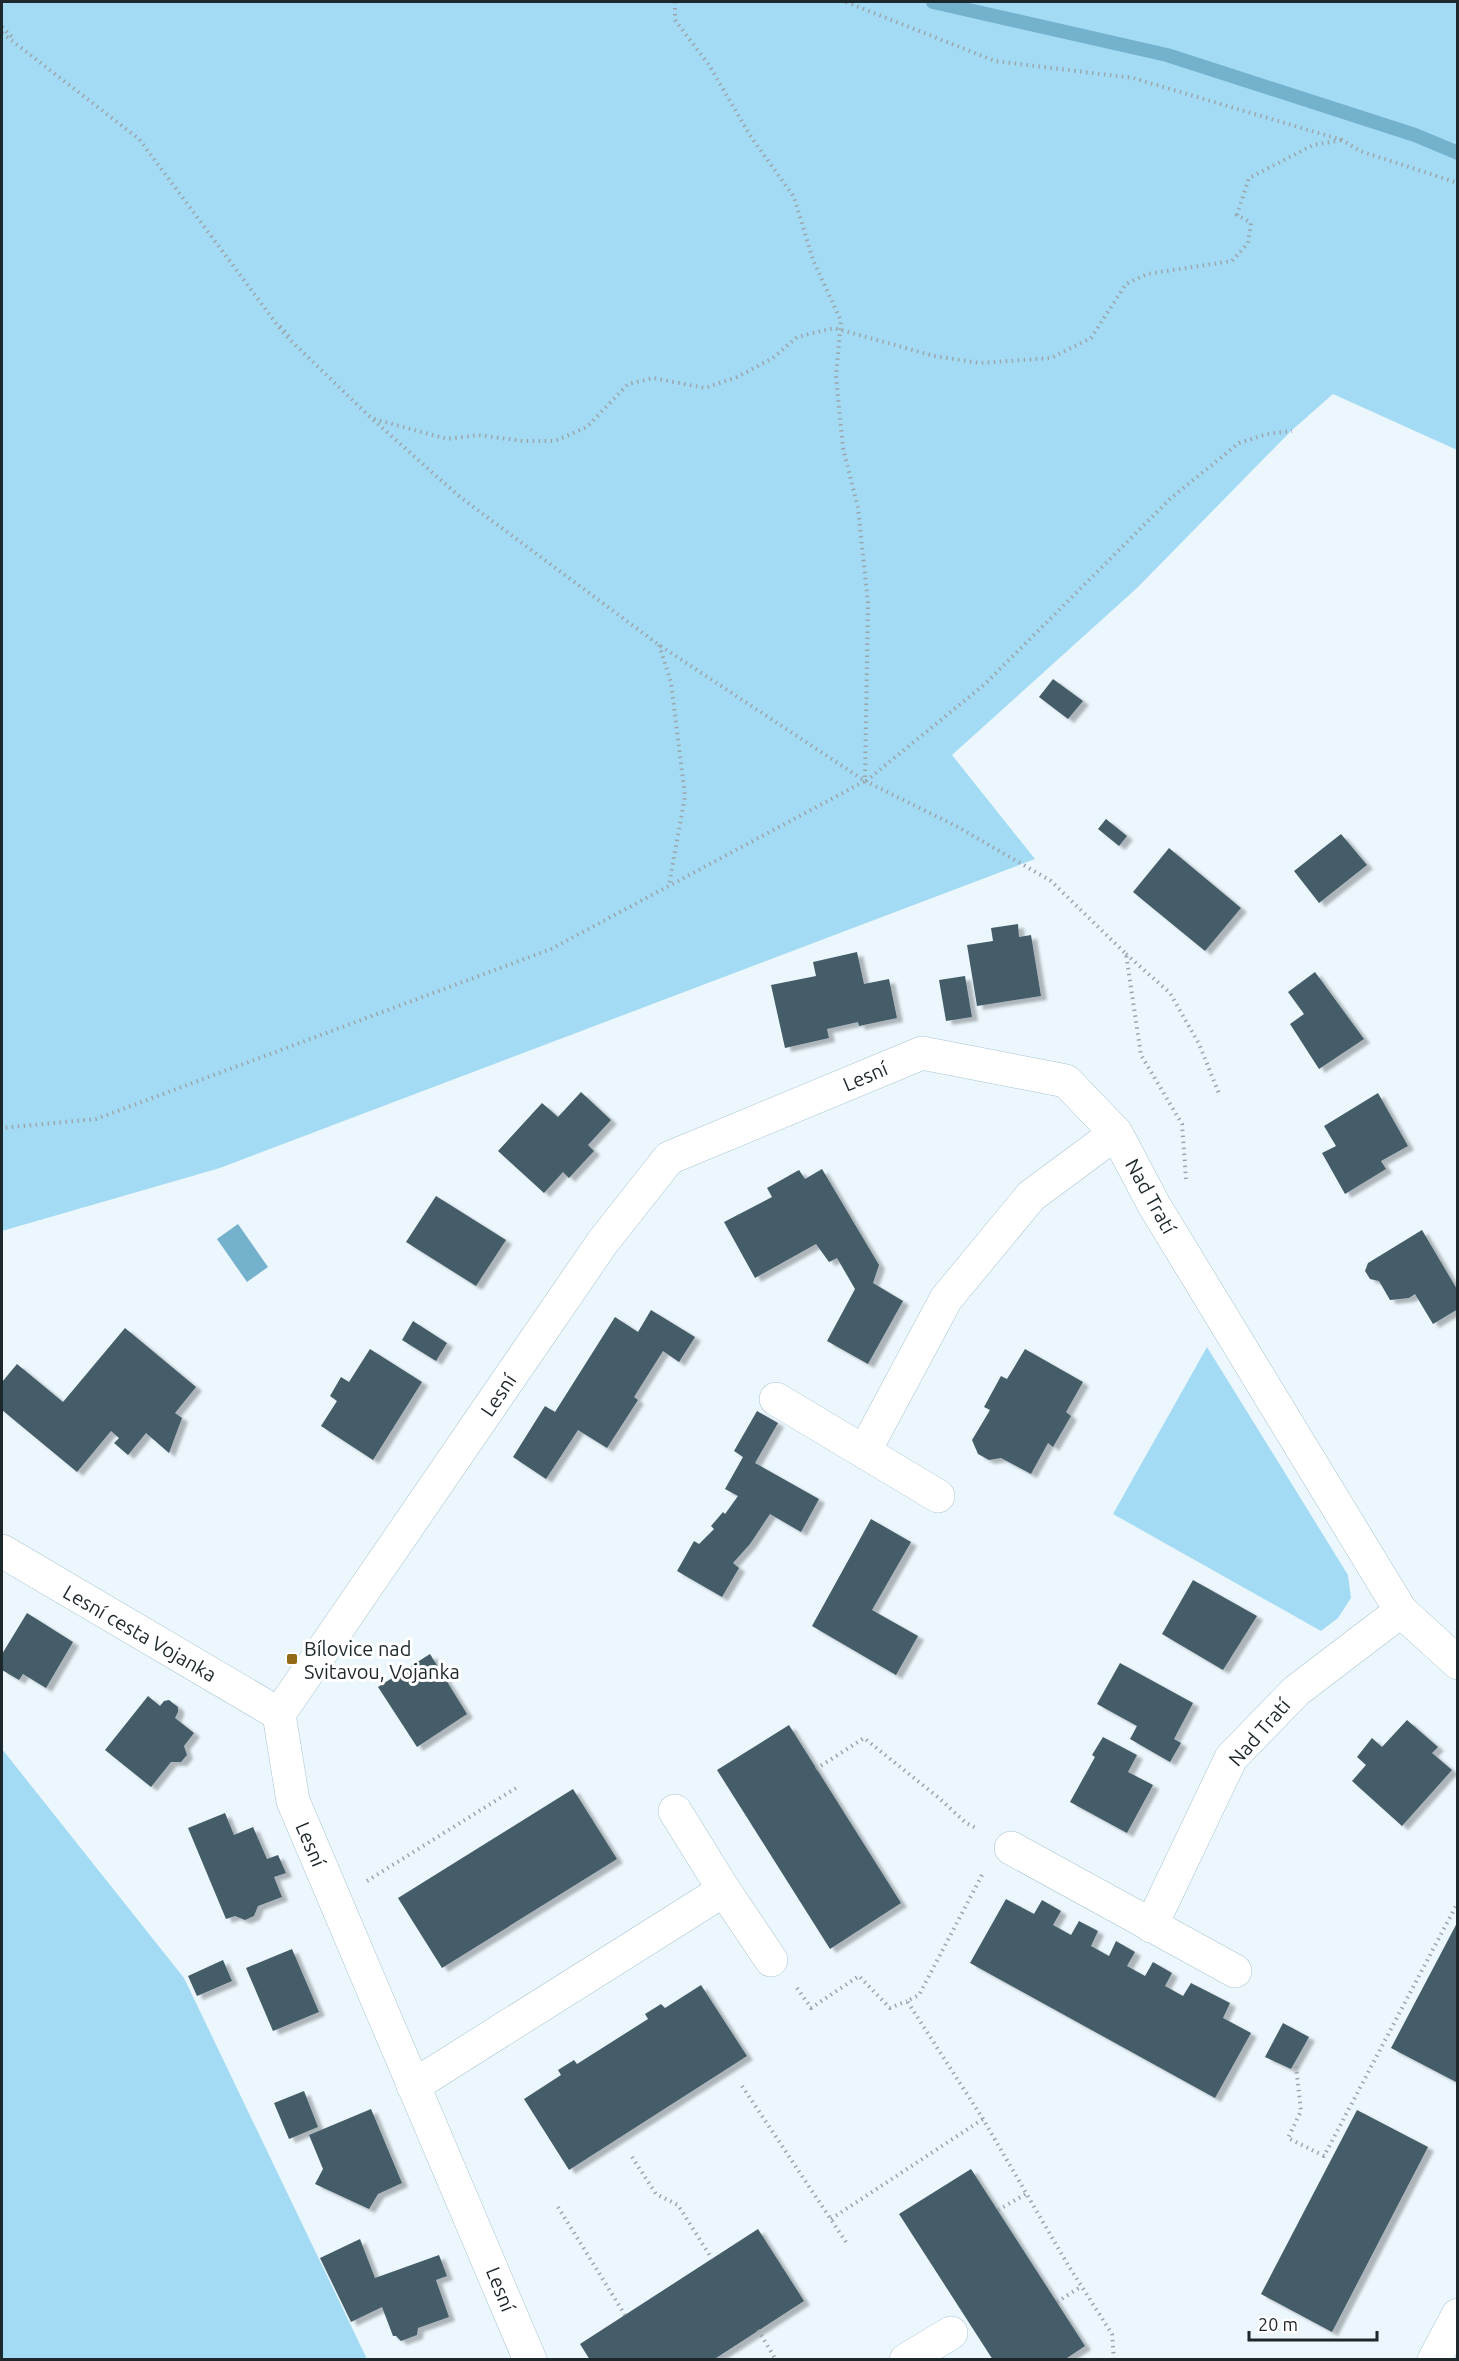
<svg xmlns="http://www.w3.org/2000/svg" width="1459" height="2361" viewBox="0 0 1459 2361" font-family="Ubuntu,sans-serif">
	<defs>
		<filter id="shadow"><feDropShadow dx="6" dy="4" stdDeviation="1.5" flood-color="#0004"/></filter>
	</defs>
	<rect width="100%" height="100%" fill="#ecf7fd"/>
	<g fill="#a4dbf4">
		<polygon points="2,2 1457,2 1457,450 1333,394 1291,431 1137,588 952,755 1035,859 220,1168 2,1231"/>
		<polygon points="1207,1347 1348,1575 1351,1598 1338,1618 1321,1631 1113,1514"/>
		<polygon points="2,1749 184,1978 367,2359 2,2359"/>
	</g>
	<polygon fill="#74b1cd" points="238,1224 268,1267 247,1282 217,1239"/>
	<g fill="none" stroke-linecap="round" stroke-linejoin="round">
		<polyline stroke="#74b1cd" stroke-width="14" points="933,2 1167,55 1415,135 1458,153"/>
	</g>
	<g fill="#445d68" filter="url(#shadow)">
		<polygon points="1053,679 1083,701 1068,719 1039,697"/>
		<polygon points="1106,819 1127,836 1119,846 1098,829"/>
		<polygon points="1341,834 1367,865 1319,903 1294,871"/>
		<polygon points="1169,848 1241,908 1205,951 1133,892"/>
		<polygon points="1018,924 1019,937 1031,935 1041,996 977,1006 967,945 993,941 991,928"/>
		<polygon points="857,952 864,984 889,979 897,1018 859,1026 858,1022 827,1029 829,1038 785,1048 771,985 816,976 813,962"/>
		<polygon points="1315,972 1364,1039 1319,1069 1290,1024 1304,1014 1288,992"/>
		<polygon points="965,976 972,1017 946,1021 939,980"/>
		<polygon points="581,1092 611,1120 588,1145 594,1151 569,1178 563,1172 544,1193 498,1151 542,1103 558,1117"/>
		<polygon points="1378,1093 1408,1146 1381,1161 1386,1169 1345,1194 1322,1153 1336,1146 1324,1126"/>
		<polygon points="822,1169 879,1265 873,1283 903,1301 868,1364 827,1341 855,1289 837,1258 829,1262 816,1244 755,1278 724,1222 772,1197 767,1188 799,1170 805,1179"/>
		<polygon points="436,1196 506,1240 476,1286 406,1242"/>
		<polygon points="1422,1230 1458,1291 1458,1309 1433,1324 1415,1294 1409,1298 1390,1300 1379,1281 1370,1279 1365,1271 1368,1263"/>
		<polygon points="651,1310 695,1337 679,1362 663,1351 634,1397 638,1400 607,1448 578,1430 546,1479 513,1457 545,1406 555,1412 615,1317 638,1332"/>
		<polygon points="413,1321 447,1343 436,1361 402,1340"/>
		<polygon points="125,1328 196,1387 175,1413 182,1418 169,1453 146,1433 128,1455 114,1443 119,1438 111,1431 77,1472 2,1410 2,1382 17,1364 63,1402"/>
		<polygon points="370,1349 422,1382 373,1460 321,1426 337,1401 330,1396 341,1377 349,1382"/>
		<polygon points="1025,1349 1083,1382 1066,1412 1071,1416 1053,1447 1048,1443 1031,1474 1001,1458 989,1460 978,1454 972,1440 990,1410 984,1407 1001,1376 1007,1379"/>
		<polygon points="757,1411 778,1423 755,1463 819,1499 801,1532 770,1514 750,1544 733,1563 739,1568 722,1597 677,1571 694,1541 699,1544 714,1529 711,1526 723,1512 725,1514 738,1496 725,1489 743,1457 734,1451"/>
		<polygon points="871,1519 911,1542 872,1610 918,1636 896,1675 812,1626"/>
		<polygon points="1193,1580 1257,1616 1223,1670 1162,1634"/>
		<polygon points="27,1613 73,1642 46,1688 23,1674 19,1680 2,1670 2,1654"/>
		<polygon points="430,1654 467,1714 417,1747 378,1687"/>
		<polygon points="1120,1663 1193,1703 1174,1739 1181,1743 1170,1762 1130,1739 1137,1726 1097,1704"/>
		<polygon points="148,1696 160,1706 164,1701 169,1700 178,1707 178,1712 175,1718 194,1733 184,1746 187,1755 181,1762 171,1762 151,1787 105,1750"/>
		<polygon points="1407,1720 1438,1747 1432,1753 1452,1770 1402,1826 1352,1781 1366,1765 1357,1757 1372,1738 1382,1747"/>
		<polygon points="789,1725 901,1903 830,1949 717,1770"/>
		<polygon points="1103,1737 1137,1755 1128,1772 1153,1785 1127,1833 1070,1802 1095,1757 1092,1755"/>
		<polygon points="573,1789 617,1859 442,1968 398,1898"/>
		<polygon points="225,1813 234,1835 253,1827 267,1859 278,1855 286,1873 274,1877 282,1897 258,1906 254,1916 245,1920 235,1916 226,1919 188,1828"/>
		<polygon points="1006,1899 1034,1914 1042,1900 1061,1911 1053,1925 1071,1935 1079,1921 1098,1931 1091,1946 1109,1956 1116,1941 1135,1952 1127,1966 1145,1976 1153,1962 1172,1973 1165,1986 1183,1996 1191,1983 1230,2003 1223,2018 1251,2033 1215,2098 970,1963"/>
		<polygon points="1458,1921 1458,2083 1391,2048"/>
		<polygon points="292,1949 319,2012 273,2031 246,1968"/>
		<polygon points="223,1960 232,1981 197,1996 188,1976"/>
		<polygon points="701,1985 747,2056 569,2170 524,2099 561,2075 558,2070 574,2060 577,2064 648,2019 645,2014 661,2004 665,2008"/>
		<polygon points="1283,2023 1309,2037 1291,2069 1265,2057"/>
		<polygon points="304,2091 318,2127 289,2139 274,2103"/>
		<polygon points="371,2109 402,2183 378,2194 369,2209 315,2184 323,2169 309,2135"/>
		<polygon points="1357,2110 1428,2147 1332,2332 1261,2294"/>
		<polygon points="971,2169 1085,2346 1064,2360 993,2360 899,2214"/>
		<polygon points="758,2229 804,2301 713,2360 590,2360 580,2344"/>
		<polygon points="360,2239 375,2278 439,2255 447,2276 436,2280 449,2317 418,2328 417,2335 401,2341 396,2336 393,2336 382,2307 351,2322 320,2258"/>
	</g>
	<g fill="none" stroke-linecap="round" stroke-linejoin="round">
		<g stroke="#a8c4d1" stroke-width="34">
			<g id="street">
				<polyline points="776,1399 938,1496"/>
				<polyline points="864,1452 946,1299 1031,1196 1116,1133"/>
				<polyline points="2,1551 279,1714"/>
				<polyline points="675,1811 724,1890 771,1960"/>
				<polyline points="1011,1848 1235,1971"/>
				<polyline points="1151,1926 1231,1758 1296,1691 1401,1611"/>
				<polyline points="413,2086 724,1890"/>
				<polyline points="530,2360 293,1801 279,1714 602,1243 669,1158 922,1053 1066,1081 1116,1133 1154,1205 1401,1611 1458,1663"/>
				<polyline points="906,2360 951,2333"/>
				<polyline points="1434,2360 1458,2315"/>
			</g>
		</g>
		<g stroke="#9ba6ac" stroke-width="4" stroke-dasharray="1.5 4.5" stroke-linecap="butt">
			<polyline points="675,2 675,20 709,65 751,137 794,197 813,260 841,321 836,376 843,448 858,508 868,603 865,780"/>
			<polyline points="846,2 995,61 1133,78 1342,140 1360,151 1458,183"/>
			<polyline points="2,27 14,39"/>
			<polyline points="2,33 139,139 284,334 371,418 460,497 659,645 865,781 551,949 96,1119 2,1128"/>
			<polyline points="280,326 291,338"/>
			<polyline points="374,419 447,439 478,435 524,441 555,441 587,427 628,384 653,378 705,388 737,377 773,358 797,337 834,328 934,356 980,363 1051,358 1091,338 1126,284 1147,274 1232,261 1248,243 1251,223 1237,215 1249,178 1313,145 1342,140"/>
			<polyline points="659,645 671,682 685,796 669,885"/>
			<polyline points="865,781 958,827 1051,881 1126,954 1141,1055 1182,1124 1186,1179"/>
			<polyline points="866,781 985,684 1171,498 1239,443 1267,434 1292,431"/>
			<polyline points="1126,954 1170,993 1199,1044 1220,1096"/>
			<polyline points="816,1769 864,1738 939,1798 966,1823 978,1829"/>
			<polyline points="982,1875 919,1995 907,2001 983,2119 1068,2265 1112,2334 1114,2360"/>
			<polyline points="367,1881 516,1788"/>
			<polyline points="797,1988 811,2008 859,1976 890,2008 907,2001"/>
			<polyline points="1296,2066 1301,2111 1288,2138 1324,2156 1458,1902"/>
			<polyline points="742,2086 846,2242"/>
			<polyline points="632,2157 656,2194 678,2205 712,2259"/>
			<polyline points="558,2207 625,2315"/>
			<polyline points="998,2210 1026,2194"/>
			<polyline points="831,2219 983,2119"/>
			<polyline points="1057,2302 1082,2286"/>
			<polyline points="758,2330 776,2360"/>
		</g>
		<use href="#street" stroke="#fff" stroke-width="33"/>
	</g>
	<rect fill="#946915" stroke="#fff" stroke-width="2" x="286" y="1653" width="12" height="12" rx="3"/>
	<g text-anchor="middle" dominant-baseline="central" stroke-width="6" stroke-linejoin="round" paint-order="stroke">
		<g font-size="20" fill="#1d282d" stroke="#fff">
			<text transform="translate(865 1076) rotate(-23)">Lesní</text>
			<text transform="translate(1151 1196) rotate(61)">Nad Tratí</text>
			<text transform="translate(498 1395) rotate(-56)">Lesní</text>
			<text transform="translate(140 1633) rotate(30)">Lesní cesta Vojanka</text>
			<text transform="translate(1259 1732) rotate(-49)">Nad Tratí</text>
			<text transform="translate(311 1844) rotate(67)">Lesní</text>
			<text transform="translate(501 2289) rotate(68)">Lesní</text>
		</g>
		<g font-size="20" fill="#1d282d" stroke="#fff" text-anchor="start">
			<text x="304" y="1648">Bílovice nad<tspan x="304" dy="23">Svitavou, Vojanka</tspan></text>
		</g>
	</g>
	<rect width="1459" height="2361" fill="none" stroke="#1d282d" stroke-width="6"/>
	<path d="M1249 2331v9h128v-9" fill="none" stroke="#1d282d" stroke-width="3"/>
	<text x="1258" y="2331" font-size="18" fill="#1d282d" stroke="#ffffff" stroke-width="4.5" paint-order="stroke">20 m</text>
</svg>
